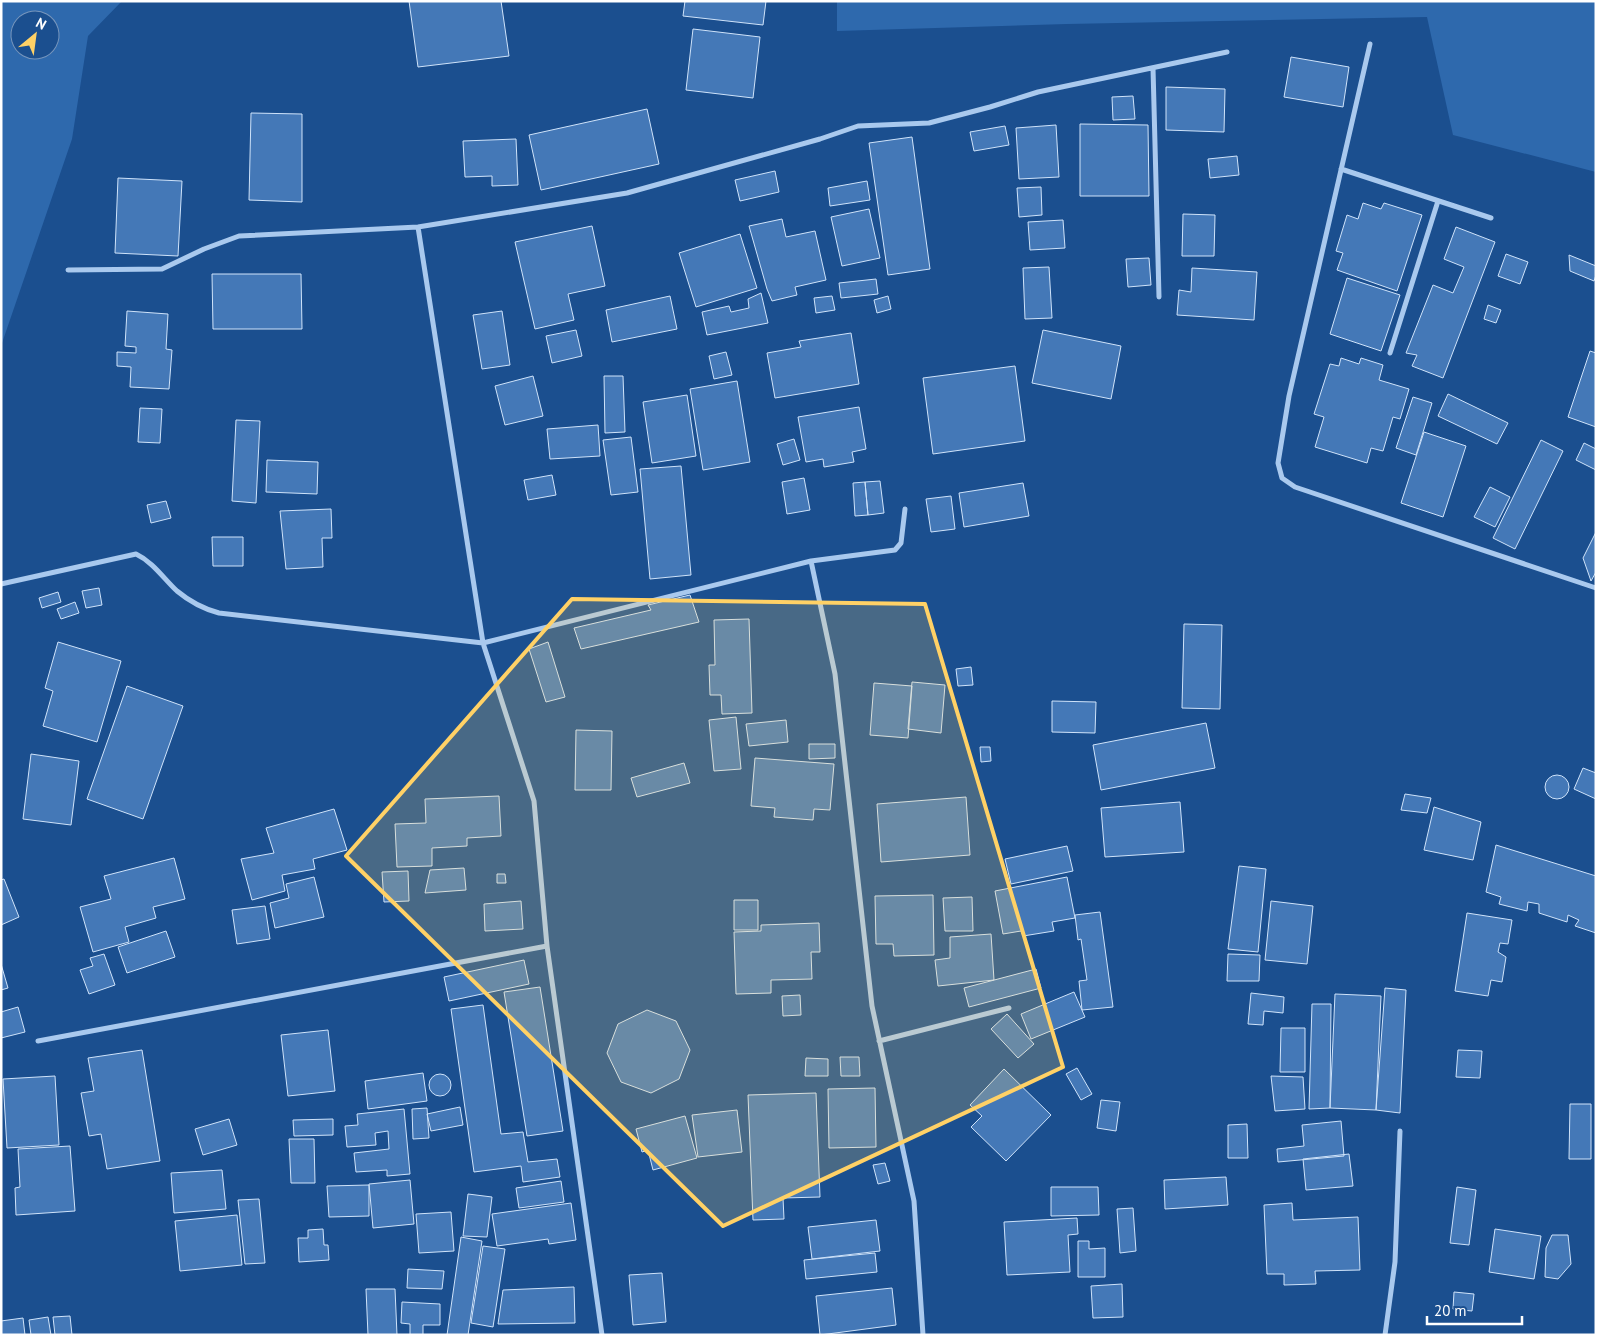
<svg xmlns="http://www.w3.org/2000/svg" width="1597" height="1336" font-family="'PT Sans',sans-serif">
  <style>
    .green { fill: #2e69ad; fill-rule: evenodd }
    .building { fill: #4478b7; stroke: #cfe3fa }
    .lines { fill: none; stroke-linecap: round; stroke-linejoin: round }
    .street { stroke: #a9c9ee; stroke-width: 5 }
    .marked { fill: #ffd166; fill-opacity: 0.2; stroke: #ffd166; stroke-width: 4; stroke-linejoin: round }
  </style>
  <rect width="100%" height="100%" fill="#1b4f8f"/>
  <!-- green -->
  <path class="green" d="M1 1H122L88 36 72 139 1 346ZM20 20H50V50H20Z
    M837 1H1596V172L1453 135 1427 17 1067 24 837 31Z"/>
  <!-- building -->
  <path class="building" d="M409 1H501L509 56 418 67Z
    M685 1H766L763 25 683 16Z
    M693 29 760 37 753 98 686 90Z
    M1291 57 1349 67 1343 107 1284 97Z
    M1166 87 1225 89 1224 132 1166 130Z
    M1133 96 1135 119 1113 120 1112 97Z
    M647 109 659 164 541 190 529 135Z
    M251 113 302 114V202L249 200Z
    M1080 124 1148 125 1149 196H1080Z
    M1056 125 1059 177 1019 179 1016 128Z
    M1005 126 1009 145 974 151 970 132Z
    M912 137 930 269 888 275 869 143Z
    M516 139 518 185 492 186V176L465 177 463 141Z
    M1237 156 1239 175 1210 178 1208 159Z
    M775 171 779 192 740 201 735 180Z
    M118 178 182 181 178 256 115 253Z
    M867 181 870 200 830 206 828 188Z
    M1041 187 1042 215 1019 217 1017 188Z
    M1363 203 1381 209 1384 203 1422 215 1397 291 1337 270 1343 253 1336 251 1347 215 1358 219Z
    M869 209 880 258 842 266 831 217Z
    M1183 214 1215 215 1214 256H1182Z
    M782 219 786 237 815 231 826 280 795 287 797 295 772 301 767 289 749 226Z
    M1063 220 1065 248 1030 250 1028 222Z
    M592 226 605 286 568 294 574 320 535 329 515 242Z
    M1456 227 1495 242 1443 378 1412 366 1417 355 1406 353 1433 285 1453 293 1464 267 1444 259Z
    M740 234 757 288 696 307 679 253Z
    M1506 254 1528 262 1520 284 1498 276Z
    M1569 255 1596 266V275L1594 281 1570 271Z
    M1149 258 1151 285 1128 287 1126 259Z
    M1049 267 1052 318 1025 319 1023 268Z
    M1192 268 1257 272 1254 320 1177 315 1179 290 1191 292Z
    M212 274H301L302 329H213Z
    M1347 278 1400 295 1381 351 1330 334Z
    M876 279 878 294 841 298 839 283Z
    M761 293 768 323 707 335 702 312 729 306 731 312 749 308 748 299Z
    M670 296 677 329 612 342 606 310Z
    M832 296 835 310 816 313 814 298Z
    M888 296 891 309 877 313 874 300Z
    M1488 305 1501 310 1496 323 1484 319Z
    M127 311 168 314 166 349 172 350 169 389 130 387 131 367 117 366V352L136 353V347L125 346Z
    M502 311 510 365 482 369 473 315Z
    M576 330 582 356 552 363 546 336Z
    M1043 330 1121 346 1111 399 1032 383Z
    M851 333 859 384 775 398 767 353 801 347 799 341Z
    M1590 351 1596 353V427L1568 417Z
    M726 352 732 375 714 379 709 356Z
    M1341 358 1359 364 1361 358 1383 365 1379 380 1409 389 1400 419 1393 417 1383 451 1371 448 1367 463 1315 447 1324 417 1314 414 1330 364 1339 366Z
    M1015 366 1025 441 933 454 923 378Z
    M533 376 543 416 505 425 495 386Z
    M604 376H623L625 432 605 433Z
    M737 381 750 462 703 470 690 389Z
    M1448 394 1508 423 1497 444 1438 416Z
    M687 395 696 456 652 463 643 402Z
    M1413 397 1432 403 1416 455 1396 448Z
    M859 407 866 449 852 452 854 462 824 467 823 459 806 462 798 417Z
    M140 408 162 409 160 443 138 442Z
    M236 420 260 421 256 503 232 501Z
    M598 425 600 456 550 459 547 429Z
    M1424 432 1466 446 1443 517 1401 503Z
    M631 437 638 492 611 495 603 440Z
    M794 439 800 460 783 465 777 444Z
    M1541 440 1563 451 1515 549 1493 538Z
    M1584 443 1596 449V470L1576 460Z
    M267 460 318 462 317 494 266 492Z
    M681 466 691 575 650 579 640 469Z
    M552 475 556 495 528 500 524 480Z
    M804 478 810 510 787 514 782 482Z
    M880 481 884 513 868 515 865 482Z
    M865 482 868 515 855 516 853 483Z
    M1023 483 1029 516 964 527 959 493Z
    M1490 487 1510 497 1495 527 1474 517Z
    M951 496 955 529 931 532 926 499Z
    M166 501 171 518 151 523 147 505Z
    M331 509 332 538H322L323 567 286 569 280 511Z
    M1596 532V572L1591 581 1583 558Z
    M212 537H243V566H213Z
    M99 588 102 605 86 608 82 591Z
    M58 592 61 602 42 608 39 598Z
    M690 595 699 622 581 649 574 628 651 610 648 605Z
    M75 602 79 613 61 619 57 609Z
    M749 619 752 713 722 714 721 695H710L709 665H715L714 620Z
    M1184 624 1222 625 1220 709 1182 708Z
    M58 642 121 661 97 742 43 726 53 691 45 688Z
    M548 642 565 697 546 702 529 649Z
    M971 667 973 685 958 686 956 669Z
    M912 682 945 685 941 733 908 729Z
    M874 683 912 686 908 738 870 735Z
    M127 686 183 706 143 819 87 799Z
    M1052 701 1096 702 1095 733 1052 732Z
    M736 717 741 769 714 771 709 720Z
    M786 720 788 742 749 746 746 724Z
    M1206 723 1215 768 1101 790 1093 745Z
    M576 730 612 731 611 790H575Z
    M809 744H835V758L809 759Z
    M980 747H990L991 761 981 762Z
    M31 754 79 761 71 825 23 819Z
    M755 758 834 764 830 810 814 809 813 820 774 817 775 808 751 806Z
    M684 763 690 783 637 797 631 778Z
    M1583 768 1596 773V799L1574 789Z
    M1545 787a12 12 0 1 1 24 0a12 12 0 1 1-24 0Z
    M1405 794 1431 798 1427 813 1401 810Z
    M499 796 501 836 467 838V846L432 848V866L397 867 395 824 426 823 425 799Z
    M966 797 970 855 881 862 877 804Z
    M1180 802 1184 852 1105 857 1101 808Z
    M1434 807 1481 822 1473 860 1424 850Z
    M334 809 347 850 313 859 315 869 282 875 285 891 252 900 241 859 274 853 266 828Z
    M1496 845 1596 876V933L1575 926 1579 920 1568 915 1567 922 1539 913V904L1528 902 1527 911 1499 904 1501 897 1486 892Z
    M1067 846 1073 871 1011 884 1005 859Z
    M174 858 185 899 153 907 156 918 125 927 129 942 93 952 80 907 111 899 104 876Z
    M1239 866 1266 869 1258 952 1228 949Z
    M464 868 466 890 425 893 430 870Z
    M408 871 409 901 384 902 382 872Z
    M497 874H505L506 883H497Z
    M314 877 324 917 275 928 270 903 289 898 286 884Z
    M1067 877 1075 918 1052 922 1054 931 1023 936 1021 931 1003 934 995 891Z
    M4 879 19 917 1 925V880Z
    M933 895 934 955 894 956 893 944H876L875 896Z
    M972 897 973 931H945L943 898Z
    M734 900H758V930H734Z
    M521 901 523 929 485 931 484 904Z
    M1271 901 1313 906 1307 964 1265 960Z
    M265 906 270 939 237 944 232 910Z
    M1100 912 1113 1007 1082 1010 1079 981 1087 980 1081 939 1078 940 1075 915Z
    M1467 913 1512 920 1508 944 1500 943 1498 952 1506 957 1502 982 1491 980 1488 996 1455 991Z
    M819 923 820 952H811L812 979 771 980V993L736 994 734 932 761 931V925Z
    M166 931 175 957 127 973 118 947Z
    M991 934 994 980 938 986 935 960 950 958V937Z
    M104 954 115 985 89 994 80 970 93 966 90 958Z
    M1228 954 1260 955 1259 981H1227Z
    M524 960 529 984 449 1001 444 977Z
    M1 964 8 988 1 990Z
    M1036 969 1041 988 969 1007 964 988Z
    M540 987 563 1131 527 1136 504 992Z
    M1385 988 1406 990 1400 1113 1376 1110Z
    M1074 992 1085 1017 1031 1039 1021 1014Z
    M1251 993 1284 997 1283 1013 1264 1011 1263 1025 1248 1024Z
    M1335 994 1381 996 1376 1110 1330 1108Z
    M800 995 801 1015 783 1016 782 996Z
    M1312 1004H1331L1330 1108 1309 1109Z
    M483 1005 501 1134 523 1132 528 1162 557 1159 560 1177 523 1182 521 1166 474 1172 451 1009Z
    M18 1007 25 1032 1 1038V1012Z
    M647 1010 676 1021 690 1050 679 1079 651 1093 621 1082 607 1053 618 1024Z
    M1007 1014 1034 1044 1018 1058 991 1029Z
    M1281 1028H1305V1072H1280Z
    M328 1030 335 1091 288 1096 281 1035Z
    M142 1050 160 1161 107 1169 101 1134 89 1136 81 1093 94 1091 88 1058Z
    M1458 1050 1482 1051 1480 1078 1456 1077Z
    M840 1057H859L860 1076H841Z
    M806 1058 828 1059V1076H805Z
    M1077 1068 1092 1094 1081 1100 1066 1074Z
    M1004 1069 1051 1115 1006 1161 971 1127 982 1116 970 1105Z
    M423 1073 427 1101 368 1109 365 1081Z
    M429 1085a11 11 0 1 1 22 0a11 11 0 1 1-22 0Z
    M55 1076 59 1145 7 1148 3 1079Z
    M1271 1076 1303 1077 1305 1109 1275 1111Z
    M875 1088 876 1147 829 1148 828 1089Z
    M816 1093 820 1197 783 1198 784 1219 753 1220 748 1095Z
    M1101 1100 1120 1102 1116 1131 1097 1128Z
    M1570 1104H1591V1159H1569Z
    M460 1107 463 1125 431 1131 427 1114Z
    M427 1108 429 1138 413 1139 412 1109Z
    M404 1109 410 1174 387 1176V1170L356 1172 354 1153 389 1149 388 1131 375 1133 376 1145 347 1147 345 1126 358 1125 357 1114Z
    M737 1110 742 1152 698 1157 692 1115Z
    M685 1116 697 1158 653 1170 648 1150 642 1152 636 1129Z
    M229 1119 237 1145 203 1155 195 1129Z
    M333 1119V1135L294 1136 293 1120Z
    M1341 1121 1344 1156 1278 1162 1277 1149 1304 1146 1302 1125Z
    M1247 1124 1248 1158H1228V1125Z
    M289 1139H314L315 1183H291Z
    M70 1146 75 1211 16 1215 15 1188 20 1187 18 1149Z
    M1349 1154 1353 1186 1306 1190 1303 1159Z
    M885 1163 890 1181 878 1184 873 1165Z
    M222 1170 226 1209 174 1213 171 1173Z
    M1226 1177 1228 1205 1165 1209 1164 1180Z
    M410 1180 414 1224 373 1228 369 1184Z
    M561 1181 564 1202 519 1208 516 1188Z
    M369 1185V1216L329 1217 327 1186Z
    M1051 1187H1098L1099 1215 1051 1216Z
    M1457 1187 1476 1190 1469 1245 1450 1243Z
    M468 1194 492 1197 487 1237 463 1236Z
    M259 1199 265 1263 245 1264 238 1200Z
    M571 1203 576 1240 549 1244 548 1239 497 1246 492 1214Z
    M1292 1203 1293 1220 1358 1217 1360 1270 1315 1271 1316 1284 1284 1285V1274H1267L1264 1205Z
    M1133 1208 1136 1251 1120 1253 1117 1209Z
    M451 1212 454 1251 419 1253 416 1214Z
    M237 1215 242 1265 180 1271 175 1221Z
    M1077 1218 1078 1234 1068 1235 1070 1272 1007 1275 1004 1222Z
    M876 1220 880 1251 812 1259 808 1227Z
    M323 1229 324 1245H328L329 1260 299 1262 298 1238H308V1230Z
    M1495 1229 1541 1236 1534 1279 1489 1272Z
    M1552 1235H1568L1571 1264 1558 1279 1545 1277 1546 1248Z
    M461 1237 482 1241 468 1335H447Z
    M1078 1241H1089V1249L1105 1248V1277H1078Z
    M483 1246 505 1249 493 1327 471 1323Z
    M875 1253 877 1272 806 1279 804 1260Z
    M408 1269 444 1271 442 1289 407 1288Z
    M662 1273 666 1322 633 1325 629 1275Z
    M1122 1284 1123 1317 1093 1318 1091 1286Z
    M574 1287 575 1323 498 1324 503 1290Z
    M892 1288 896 1325 820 1335 816 1296Z
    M366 1289H395L397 1335H368Z
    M1454 1292 1474 1294 1472 1311 1453 1309Z
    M402 1302 440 1304V1325H423V1335H410V1324L401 1323Z
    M70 1316 72 1335H55L53 1317Z
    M48 1317 51 1335H31L29 1320Z
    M23 1318 25 1335H1V1321Z"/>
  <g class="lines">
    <!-- street -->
    <path class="street" d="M1370 44 1289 396 1278 463 1282 478 1295 487 1596 588
      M1153 68 1159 297
      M1341 169 1491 218
      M418 227 483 643 534 801 547 946 602 1335
      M68 270 162 269 204 249 239 236 418 227 627 193 820 139 858 126 929 123 990 107 1038 92 1227 52
      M1390 353 1438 201
      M811 561 835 674 872 1006 914 1201 923 1335
      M1 584 136 554C153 562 164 579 177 591 189 601 204 609 219 613L483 643 811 561 895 550 901 543 905 509
      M38 1041 547 946
      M879 1041 1009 1008
      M1385 1335 1395 1262 1400 1131"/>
  </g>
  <!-- marked area -->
  <path class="marked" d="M572 599 925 604 1063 1067 723 1226 346 856Z"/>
  <!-- border -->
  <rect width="1597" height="1336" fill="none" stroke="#ffffff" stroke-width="5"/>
  <!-- north arrow -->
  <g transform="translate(35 35) rotate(29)"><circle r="24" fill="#1b4f8f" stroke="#7695bc"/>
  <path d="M0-4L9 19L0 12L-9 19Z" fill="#ffd166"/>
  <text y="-8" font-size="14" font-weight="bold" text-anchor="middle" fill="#ffffff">N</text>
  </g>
  <!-- scale -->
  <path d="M1427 1316v8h95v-8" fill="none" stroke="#ffffff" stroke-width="2.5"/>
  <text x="1434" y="1316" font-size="15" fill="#ffffff" stroke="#1b4f8f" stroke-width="4" paint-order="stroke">20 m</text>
</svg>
